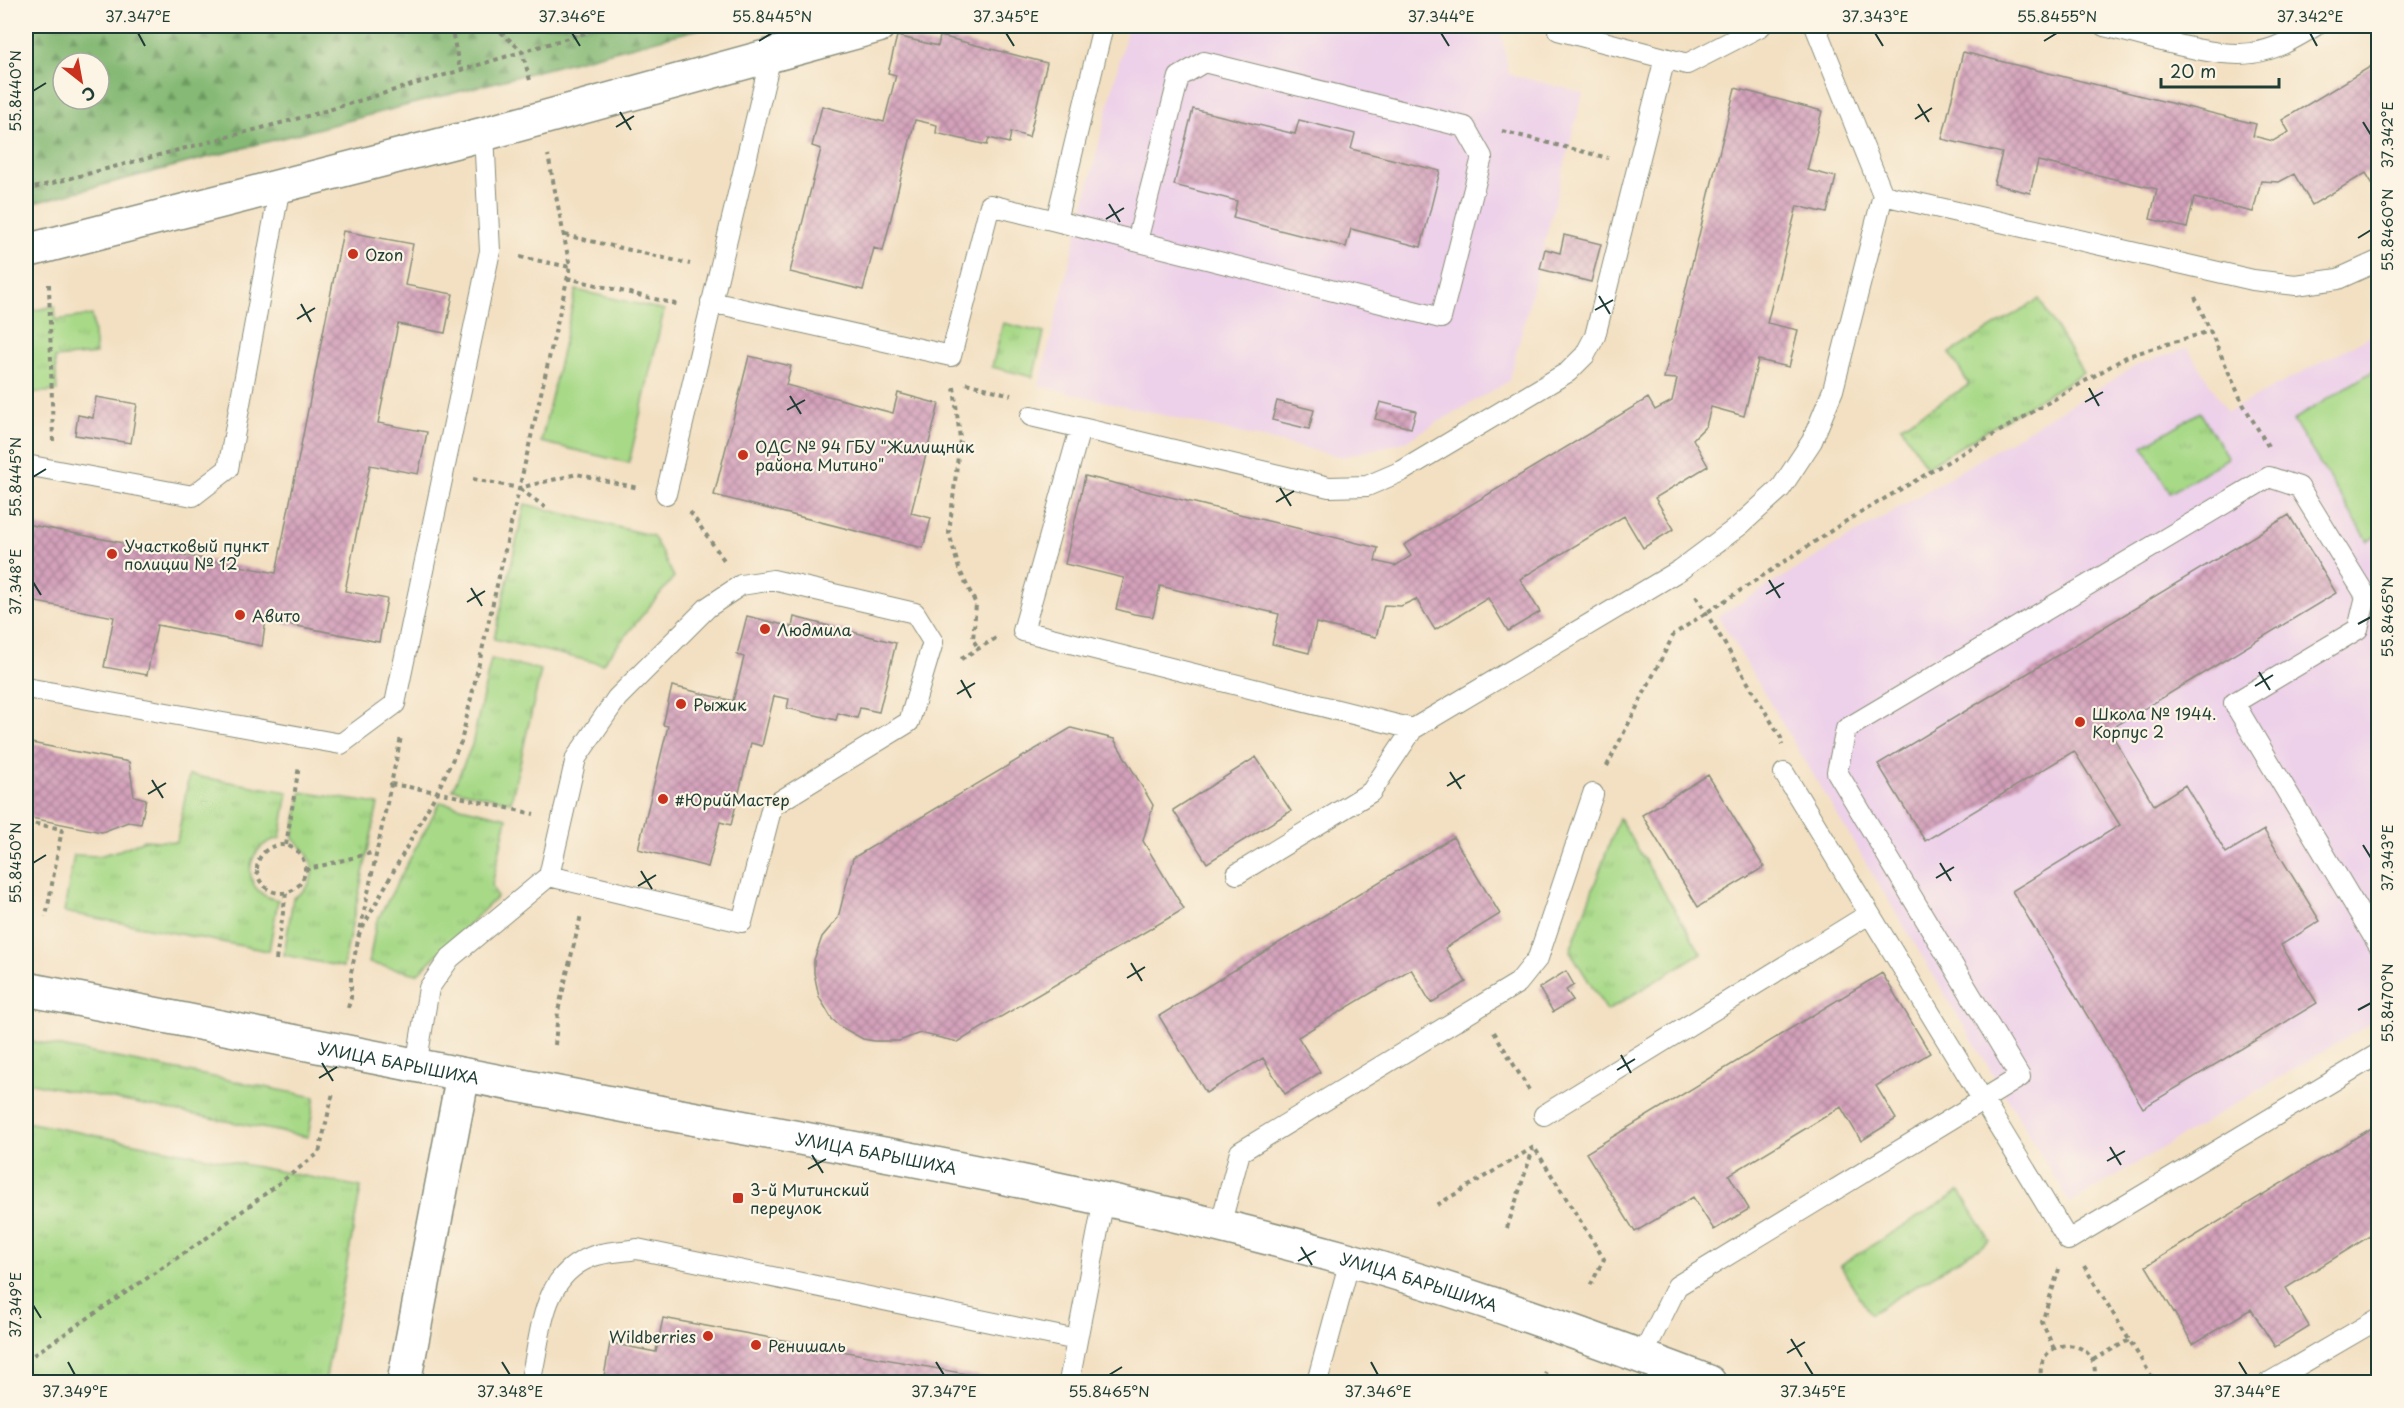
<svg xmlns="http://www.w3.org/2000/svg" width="2404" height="1408" font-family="'Playpen Sans',sans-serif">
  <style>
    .built { fill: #edd0e9 }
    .grass { fill: url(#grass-tufts); stroke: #638b5e; stroke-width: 1.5 }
    .forest { fill: url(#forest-firs); stroke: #527b54; stroke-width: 1.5; fill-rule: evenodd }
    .pitch { fill: #a7d987; stroke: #638b5e; stroke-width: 1.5 }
    .building { fill: url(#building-cross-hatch) }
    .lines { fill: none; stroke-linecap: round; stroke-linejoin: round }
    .lane-casing { stroke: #898e7b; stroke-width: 22 }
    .street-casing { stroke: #898e7b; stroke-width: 36 }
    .secondary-casing { stroke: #898e7b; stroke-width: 36 }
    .path { stroke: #898e7b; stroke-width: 4; stroke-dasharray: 4.5 4.5; stroke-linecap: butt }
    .lane { stroke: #fff; stroke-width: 20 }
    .street { stroke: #fff; stroke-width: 33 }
    .secondary { stroke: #fff; stroke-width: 33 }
    .ticks { fill: none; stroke: #1f3d34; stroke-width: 2 }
    .poi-dot { fill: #c8321e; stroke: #fcf5e5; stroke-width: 2 }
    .labels { text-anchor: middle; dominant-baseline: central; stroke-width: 4.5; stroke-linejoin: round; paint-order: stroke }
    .poi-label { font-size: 16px; fill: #1f3d34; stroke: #fcf5e5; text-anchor: start }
    .street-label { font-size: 16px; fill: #1f3d34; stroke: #fcf5e5 }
    .neatline { fill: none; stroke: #1f3d34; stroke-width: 2 }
    .ticks-label { font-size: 15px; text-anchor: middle; fill: #1f3d34 }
  </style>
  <defs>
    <pattern id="grass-tufts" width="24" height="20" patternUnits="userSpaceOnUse" patternTransform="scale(1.5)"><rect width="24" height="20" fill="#a7d987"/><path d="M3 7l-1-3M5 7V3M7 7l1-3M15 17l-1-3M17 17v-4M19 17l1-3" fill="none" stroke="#8fbb75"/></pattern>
    <pattern id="forest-firs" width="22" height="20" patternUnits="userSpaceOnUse" patternTransform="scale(1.5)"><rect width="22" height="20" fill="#85b974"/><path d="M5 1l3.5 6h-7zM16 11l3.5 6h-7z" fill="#6c9860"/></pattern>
    <pattern id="building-cross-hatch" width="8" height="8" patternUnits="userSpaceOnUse" patternTransform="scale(1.5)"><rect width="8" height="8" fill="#d4a1bb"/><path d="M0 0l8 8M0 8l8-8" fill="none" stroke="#ab8499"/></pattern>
  </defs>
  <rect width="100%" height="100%" fill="#fcf5e5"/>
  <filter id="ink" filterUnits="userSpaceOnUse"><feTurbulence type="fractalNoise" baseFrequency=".0167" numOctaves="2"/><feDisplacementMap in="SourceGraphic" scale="12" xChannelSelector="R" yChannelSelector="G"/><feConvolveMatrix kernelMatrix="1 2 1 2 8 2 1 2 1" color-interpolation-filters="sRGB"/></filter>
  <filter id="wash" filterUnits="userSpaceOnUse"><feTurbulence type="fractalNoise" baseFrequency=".008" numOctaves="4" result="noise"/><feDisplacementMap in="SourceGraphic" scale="24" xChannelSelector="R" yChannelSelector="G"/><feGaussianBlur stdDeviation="1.35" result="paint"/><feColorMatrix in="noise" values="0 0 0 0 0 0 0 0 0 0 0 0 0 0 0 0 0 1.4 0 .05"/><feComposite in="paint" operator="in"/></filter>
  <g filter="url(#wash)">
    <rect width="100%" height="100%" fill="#f3e0c2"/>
    <!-- built -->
    <path class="built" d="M1128 26H1500L1509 74 1583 93 1509 381 1404 442 1342 457 1039 386Z
      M2378 332V1019L2070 1203 1718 616 2137 365 2188 348 2227 412Z"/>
    <!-- grass -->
    <path class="grass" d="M2039 299 2083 373 1926 467 1901 426 1969 385 1950 353Z
      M55 306 56 320 92 315 96 354 55 358 57 391 26 393V312Z
      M1003 323 1044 333 1033 377 992 367Z
      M2200 412 2228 458 2170 493 2143 446Z
      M525 504 653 536 674 577 602 664 494 639Z
      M491 659 541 670 511 802 453 789 472 745Z
      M189 775 288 792 280 838C243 845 239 894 278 900L269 951 64 912 74 855 99 856 120 850 144 840 177 842Z
      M301 792 378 804 343 967 284 955 293 898C321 883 316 856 293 839Z
      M440 802 507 818 492 885 497 897 417 974 369 963 376 923Z
      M1619 818 1701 953 1607 1011 1570 951Z
      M26 1040 315 1097 308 1137 26 1082Z
      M26 1122 361 1187 325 1382H26Z
      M1960 1191 1990 1241 1870 1314 1840 1265Z"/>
    <!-- forest -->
    <path class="forest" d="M26 26H710L26 205ZM63 63H99V99H63Z"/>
    <!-- pitch -->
    <path class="pitch" d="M576 290 664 310 629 463 541 442Z
      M2373 371 2378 380V535L2368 541 2293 420Z"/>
    <g id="blocks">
      <!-- building -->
      <path class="building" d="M897 36 938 46 940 36 1047 63 1029 137 1011 132 1009 143 989 138 987 145 936 133 937 125 915 120 883 251 874 248 863 290 790 272 821 149 812 146 822 106 884 122 896 75 888 73Z
        M1963 52 2256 124 2253 136 2273 141 2289 132 2282 120 2378 62V193L2366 173 2312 205 2294 174 2279 182 2261 181 2253 212 2194 198 2187 228 2150 219 2157 189 2038 161 2030 193 1994 184 2002 153 1942 139Z
        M1735 88 1822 111 1807 170 1836 177 1827 213 1797 206 1767 323 1798 330 1789 367 1758 360 1744 416 1711 407 1706 426 1693 439 1708 466 1655 498 1674 529 1643 548 1624 516 1520 579 1540 612 1508 631 1488 598 1435 630 1416 599 1401 606 1384 605 1376 637 1316 623 1309 653 1272 644 1279 614 1160 586 1153 617 1134 614 1116 609 1124 578 1065 564 1085 476 1378 548 1375 561 1395 566 1411 556 1404 545 1648 398 1655 410 1672 401 1677 379 1664 378Z
        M1193 109 1295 134 1299 120 1355 134 1351 149 1440 171 1421 247 1351 229 1346 247 1233 218 1237 201 1174 185Z
        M343 231 413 244 405 285 453 294 445 333 398 324 378 423 427 432 423 453 418 474 370 465 345 591 387 599 379 642 266 620 262 646 157 625 147 675 104 667 114 617 26 600V524L276 573Z
        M1564 235 1601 244 1591 282 1540 269 1545 249 1560 253Z
        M749 356 791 366 786 385 893 413 898 393 939 404 911 513 931 518 923 548 714 495Z
        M96 397 137 404 131 443 75 435 78 415 93 418Z
        M1277 401 1314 410 1309 429 1272 420Z
        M1380 402 1416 411 1411 428 1375 419Z
        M2289 515 2336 593 2109 730 2154 805 2185 785 2226 853 2264 830 2320 921 2281 945 2317 1003 2143 1108 2012 891 2120 825 2074 751 1925 841 1878 764Z
        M747 616 792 627 794 617 896 643 879 712 860 708 857 718 838 713 836 720 787 708 789 699 774 696 762 746 751 743 731 825 720 822 708 867 638 849 668 726 663 725 672 686 733 701 744 657 737 655Z
        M1071 728 1114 739 1153 805 1143 841 1184 909 958 1042 920 1033 899 1041H875L863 1039 841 1027 832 1019 819 997 814 973V960L822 937 838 918 853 858Z
        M26 742 129 762 134 796 146 799 141 824 128 822 102 832 26 817Z
        M1256 757 1291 811 1207 863 1173 810Z
        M1708 775 1764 867 1698 907 1642 815Z
        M1453 837 1500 914 1445 948 1466 982 1431 1003 1411 969 1298 1037 1320 1072 1305 1082 1285 1094 1263 1058 1206 1093 1159 1016Z
        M1566 971 1574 985 1566 990 1573 1000 1553 1012 1539 988Z
        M1882 973 1930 1053 1876 1086 1896 1119 1861 1141 1841 1107 1729 1175 1749 1209 1714 1230 1693 1197 1635 1232 1586 1153Z
        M2378 1124V1231L2286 1288 2309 1326 2275 1347 2251 1309 2193 1344 2146 1266Z
        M663 1318 1004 1381V1382H603L610 1343 656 1352Z"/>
    </g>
  </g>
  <g filter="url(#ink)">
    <use href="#blocks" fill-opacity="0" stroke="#898e7b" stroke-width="1.5"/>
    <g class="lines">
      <defs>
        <path id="lane" d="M1559 26 1558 30 1687 64 1761 26
          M1815 26 1883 195 2253 280 2296 285 2338 279 2378 261
          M2104 26C2143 35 2214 59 2252 53 2276 50 2295 38 2315 26
          M1056 221 1441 318 1482 157 1465 127 1204 62 1179 77 1137 241
          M711 302 951 356 990 205 1056 221 1103 26
          M1031 416 1329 487 1367 486 1402 471 1568 372 1585 355 1595 336 1665 58
          M1080 429 1023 631 1413 729
          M26 465 193 496 228 469 280 186
          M666 494 771 56
          M26 688 341 744 395 704 490 251 484 134
          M1784 773 2068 1240 2378 1054
          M1237 874 1371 792 1413 729 1680 570 1739 526 1781 488 1812 441 1833 390 1883 195
          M416 1066 429 988 450 958 549 876 576 758 617 698 708 607 741 585 773 580 915 613 933 642 909 722 772 806 742 922 549 876
          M1544 1115 1869 914
          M1220 1226 1240 1152 1518 983 1538 958 1593 794
          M1642 1357 1677 1286 2020 1077 1837 772 1846 729 2269 477 2299 487 2366 596 2358 629 2234 703 2378 944
          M532 1374C542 1329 542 1276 591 1257 604 1251 622 1252 637 1249L1077 1340
          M1069 1382 1104 1199
          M1317 1382 1350 1260
          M2270 1382 2378 1319"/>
        <path id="street" d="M26 251 484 134 878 26
          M404 1382 463 1075"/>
        <g id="secondary">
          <path id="s1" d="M26 989C236 1031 447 1072 658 1112 888 1154 1120 1196 1347 1259 1469 1293 1590 1337 1709 1382"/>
        </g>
      </defs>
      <!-- lane casing -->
      <use href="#lane" class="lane-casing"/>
      <!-- street casing -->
      <use href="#street" class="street-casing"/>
      <!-- secondary casing -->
      <use href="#secondary" class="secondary-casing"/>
      <!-- path -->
      <path class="path" d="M451 26 460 70
        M494 26 522 51 531 84
        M1502 131 1608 158
        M26 190 315 114 608 26
        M565 235 690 264
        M520 257 570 267
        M567 278 680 305
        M49 284 53 441
        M2195 297 2243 404 2268 446
        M966 383 1011 395
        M954 387 960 439 949 533 959 569 976 604 973 640 979 649
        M473 479 519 488 577 474 638 488
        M520 489 549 510
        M690 512 724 560
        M1696 596 1781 738 1782 745
        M961 659 996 638
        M1607 766 1674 634 1843 523 2128 356 2210 331
        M391 784 437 792 534 814
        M26 822 62 829 46 917
        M286 845 299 766
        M257 869a24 24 0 1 1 48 0a24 24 0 1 1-48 0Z
        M305 870 375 852
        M358 936 437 792 461 742 570 267 548 155
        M276 960 286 893
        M348 1008 351 998V973L401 737
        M1494 1032 1529 1090
        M555 1045 558 1011 581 915
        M1437 1205 1534 1147 1604 1259 1589 1288
        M1507 1228 1533 1149
        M2084 1266 2155 1382
        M2054 1349 2042 1322 2059 1269
        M26 1360 208 1237 319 1153 333 1093
        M2093 1360 2129 1340
        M1540 1382 1546 1372
        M2042 1382C2030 1334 2104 1332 2094 1382"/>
      <!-- lane -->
      <use href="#lane" class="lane"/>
      <!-- street -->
      <use href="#street" class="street"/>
      <!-- secondary -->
      <use href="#secondary" class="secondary"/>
    </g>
  </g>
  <!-- ticks -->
  <path class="ticks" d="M138 33 145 46M572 33 580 46M1006 33 1014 46M1441 33 1449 46M1875 33 1883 46M2310 33 2317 46M759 41 772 33M2044 41 2057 33M33 91 46 83M1918 104 1929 122M620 112 631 130M1915 119 1932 108M2363 122 2371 135M616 127 634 116M1109 204 1120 222M1106 219 1124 208M2358 238 2371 230M1599 296 1610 314M301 304 311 322M1595 310 1613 300M297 319 315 308M2089 388 2099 406M790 396 801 414M2085 402 2103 392M787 410 805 400M33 477 46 469M1280 488 1291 506M1276 502 1294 491M1769 580 1780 598M33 582 41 595M471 588 482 606M1766 594 1784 583M467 602 485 591M2358 624 2371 617M2259 672 2270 690M961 680 971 698M2255 686 2273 675M957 694 975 683M1450 772 1461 789M152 780 163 798M1447 786 1465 775M148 794 166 783M2363 845 2371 858M33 863 46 855M1940 863 1951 881M641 871 652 889M1936 878 1954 867M638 886 656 875M1131 963 1142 981M1127 978 1145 967M2358 1010 2371 1003M1621 1055 1631 1073M322 1063 333 1081M1617 1070 1635 1059M319 1078 337 1067M2110 1147 2121 1165M812 1155 823 1173M2107 1161 2125 1151M808 1169 826 1159M1301 1247 1312 1265M1298 1261 1316 1251M33 1305 41 1318M1791 1339 1802 1357M1787 1353 1805 1342M68 1362 75 1375M502 1362 510 1375M936 1362 944 1375M1371 1362 1378 1375M1805 1362 1813 1375M2239 1362 2247 1375M1109 1375 1122 1367"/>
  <!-- markers -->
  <g class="poi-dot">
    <circle cx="353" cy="254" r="6"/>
    <circle cx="743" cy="455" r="6"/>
    <circle cx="112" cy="554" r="6"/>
    <circle cx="240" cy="615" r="6"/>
    <circle cx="765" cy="629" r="6"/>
    <circle cx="681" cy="704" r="6"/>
    <circle cx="2080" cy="722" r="6"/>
    <circle cx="663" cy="799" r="6"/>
    <rect x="732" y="1192" width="12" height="12" rx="3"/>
    <circle cx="708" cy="1336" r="6"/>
    <circle cx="756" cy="1345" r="6"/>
  </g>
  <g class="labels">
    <!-- poi labels -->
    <g class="poi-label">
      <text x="365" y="254">Ozon</text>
      <text x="755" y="446">ОДС № 94 ГБУ "Жилищник<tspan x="755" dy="18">района Митино"</tspan></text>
      <text x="124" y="545">Участковый пункт<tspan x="124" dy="18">полиции № 12</tspan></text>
      <text x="252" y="615">Авито</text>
      <text x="777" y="629">Людмила</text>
      <text x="693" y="704">Рыжик</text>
      <text x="2092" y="713">Школа № 1944.<tspan x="2092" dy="18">Корпус 2</tspan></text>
      <text x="675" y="799">#ЮрийМастер</text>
      <text x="750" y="1189">3-й Митинский<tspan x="750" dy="18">переулок</tspan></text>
      <text x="696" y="1336" text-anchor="end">Wildberries</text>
      <text x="768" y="1345">Ренишаль</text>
    </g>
    <!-- street labels -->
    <g class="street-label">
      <text stroke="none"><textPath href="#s1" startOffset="380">УЛИЦА БАРЫШИХА</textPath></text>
      <text stroke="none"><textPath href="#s1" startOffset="866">УЛИЦА БАРЫШИХА</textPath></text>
      <text stroke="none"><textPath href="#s1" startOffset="1424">УЛИЦА БАРЫШИХА</textPath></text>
    </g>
  </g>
  <!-- margin -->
  <rect width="2404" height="1408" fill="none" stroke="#fcf5e5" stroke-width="66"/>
  <!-- north arrow -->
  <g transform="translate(81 81) rotate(149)"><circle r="28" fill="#fcf5e5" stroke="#a4ab9e" stroke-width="1.5"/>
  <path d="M0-4.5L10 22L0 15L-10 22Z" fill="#c8321e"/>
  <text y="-9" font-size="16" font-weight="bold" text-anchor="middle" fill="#1f3d34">С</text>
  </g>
  <!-- scale -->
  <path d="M2161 78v9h118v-9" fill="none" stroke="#1f3d34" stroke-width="3"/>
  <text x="2170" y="78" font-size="18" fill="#1f3d34" stroke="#fcf5e5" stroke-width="4.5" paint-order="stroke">20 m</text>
  <rect x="33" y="33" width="2338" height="1342" class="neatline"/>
  <g class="ticks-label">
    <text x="138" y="22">37.347°E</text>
    <text x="572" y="22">37.346°E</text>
    <text x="772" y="22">55.8445°N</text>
    <text x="1006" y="22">37.345°E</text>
    <text x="1441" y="22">37.344°E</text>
    <text x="1875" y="22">37.343°E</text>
    <text x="2057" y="22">55.8455°N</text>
    <text x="2310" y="22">37.342°E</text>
    <text transform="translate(16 91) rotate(-90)" y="5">55.8440°N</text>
    <text transform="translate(2388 135) rotate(-90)" y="5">37.342°E</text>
    <text transform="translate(2388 230) rotate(-90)" y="5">55.8460°N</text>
    <text transform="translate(16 477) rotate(-90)" y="5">55.8445°N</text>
    <text transform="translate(16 582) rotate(-90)" y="5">37.348°E</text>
    <text transform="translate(2388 617) rotate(-90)" y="5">55.8465°N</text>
    <text transform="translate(2388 858) rotate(-90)" y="5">37.343°E</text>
    <text transform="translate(16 863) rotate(-90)" y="5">55.8450°N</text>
    <text transform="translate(2388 1003) rotate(-90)" y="5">55.8470°N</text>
    <text transform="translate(16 1305) rotate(-90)" y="5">37.349°E</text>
    <text x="75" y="1397">37.349°E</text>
    <text x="510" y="1397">37.348°E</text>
    <text x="944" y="1397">37.347°E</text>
    <text x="1109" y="1397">55.8465°N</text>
    <text x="1378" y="1397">37.346°E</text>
    <text x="1813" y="1397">37.345°E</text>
    <text x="2247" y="1397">37.344°E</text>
  </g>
</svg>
